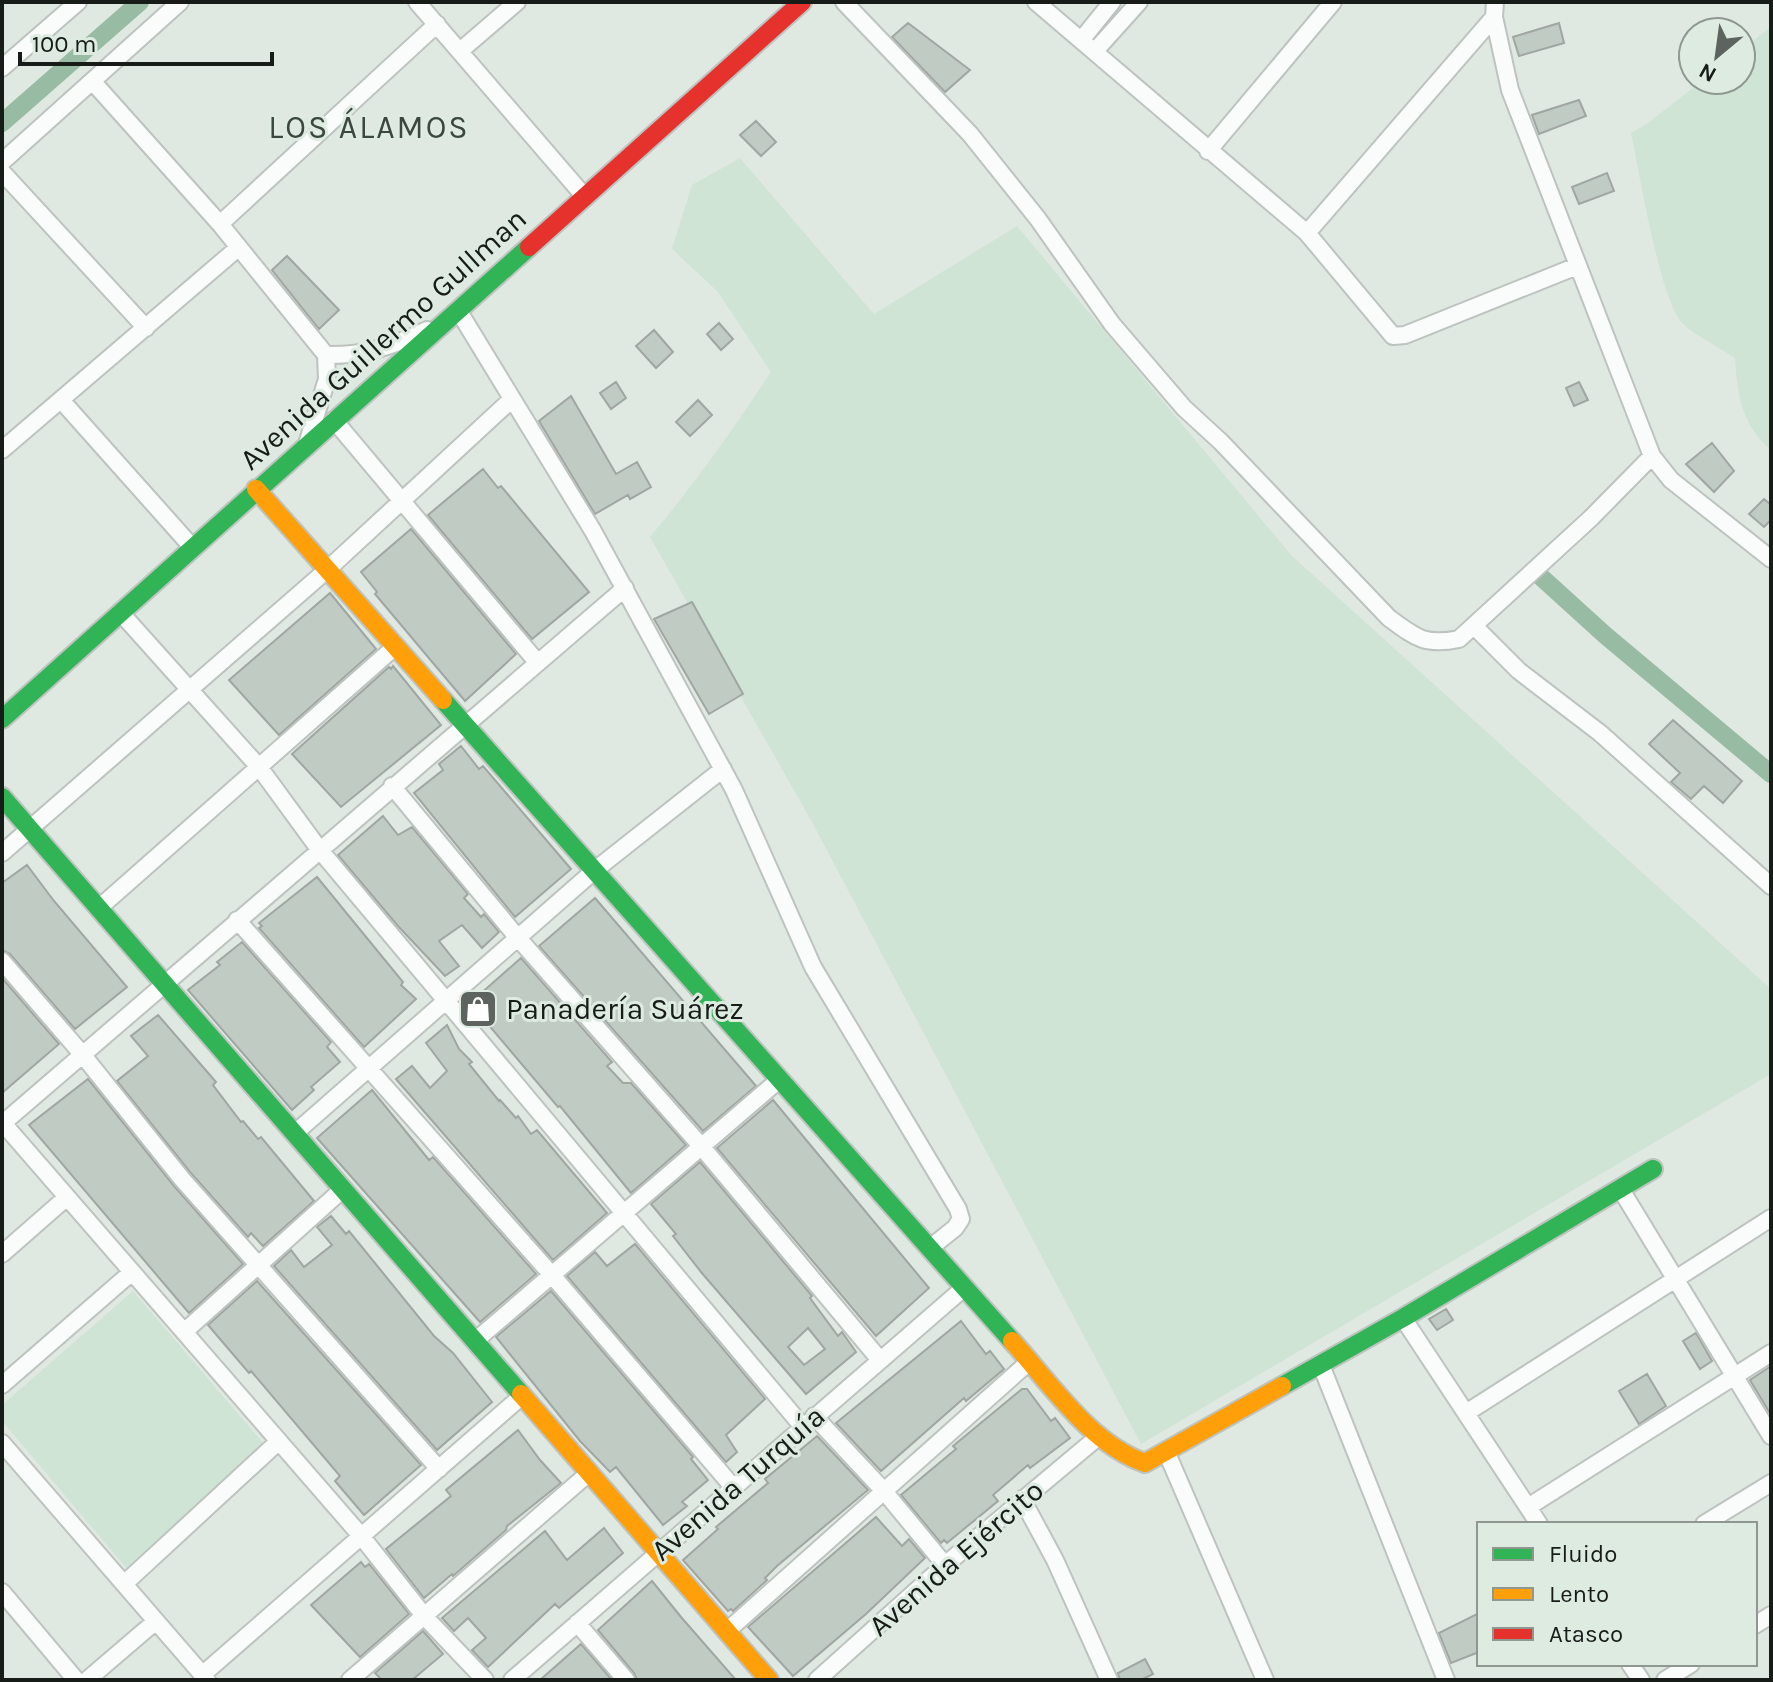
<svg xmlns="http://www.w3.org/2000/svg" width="1773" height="1682" font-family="Karla,sans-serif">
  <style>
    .green { fill: #cfe4d5 }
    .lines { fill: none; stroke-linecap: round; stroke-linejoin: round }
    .canal { stroke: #98bba3; stroke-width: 18 }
    .building { fill: #bfcbc3; stroke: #a0a6a2; stroke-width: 2; fill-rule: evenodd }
    .street-casing { stroke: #bdc3bf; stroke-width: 20 }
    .fast-casing { stroke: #bdc3bf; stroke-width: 22 }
    .slow-casing { stroke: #bdc3bf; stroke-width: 22 }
    .jam-casing { stroke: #bdc3bf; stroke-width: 22 }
    .street { stroke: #fafcfb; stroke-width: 16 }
    .fast { stroke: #30b455; stroke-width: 18 }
    .slow { stroke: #ff9f0a; stroke-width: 18 }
    .jam { stroke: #e5322d; stroke-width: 18 }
    .labels { text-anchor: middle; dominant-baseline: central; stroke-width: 6; stroke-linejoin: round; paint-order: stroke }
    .street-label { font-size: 30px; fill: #171c19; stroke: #ddebe1 }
    .poi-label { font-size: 30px; fill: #171c19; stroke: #ddebe1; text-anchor: start }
    .neighbourhood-label { font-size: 32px; letter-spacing: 2px; fill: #3c473f; stroke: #ddebe1 }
  </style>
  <rect width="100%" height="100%" fill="#e0e8e2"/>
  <!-- green -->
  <path class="green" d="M1771 27V450C1742 426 1737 394 1735 358 1719 347 1697 337 1683 324 1660 302 1639 170 1631 133L1648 123 1703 80H1741V50Z
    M740 158 874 314 1017 226 1291 555 1771 989V1074L1141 1444 812 822 650 537C694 485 733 429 771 372L718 292 672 249 692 185Z
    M133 1291 264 1444 128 1570 2 1421V1405Z"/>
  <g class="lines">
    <!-- canal -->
    <path class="canal" d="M2 123 140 2
      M1540 576 1605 635 1771 774"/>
  </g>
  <!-- building -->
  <path class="building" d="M908 23 970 70 945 92 892 37Z
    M1559 23 1564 43 1519 56 1513 37Z
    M1579 100 1586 116 1539 134 1532 115Z
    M756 121 776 142 761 156 740 135Z
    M1607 173 1614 191 1579 204 1572 187Z
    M287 256 339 310 319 329 272 270Z
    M719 323 733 339 721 350 707 334Z
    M654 330 673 352 656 368 636 346Z
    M616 382 626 398 611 409 600 393Z
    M1579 382 1588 400 1574 406 1566 388Z
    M571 396 616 474 637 462 651 487 630 499 628 495 595 514 539 421Z
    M698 400 712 415 690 436 676 422Z
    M1712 443 1734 471 1714 492 1686 464Z
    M483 469 498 488 501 486 589 592 532 639 428 515Z
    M1764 499 1771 505V520L1764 527 1749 514Z
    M411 529 516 654 465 701 375 594 377 592 361 572Z
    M330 593 376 649 279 735 229 680Z
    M692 602 743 694 709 714 654 619Z
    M393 666 441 725 341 807 292 754 389 667 391 669Z
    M1673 720 1742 781 1723 803 1704 786 1691 799 1671 782 1680 773 1649 744Z
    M461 746 479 769 483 766 571 869 515 917 414 793 443 770 439 764Z
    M383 816 398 835 412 827 468 894 464 898 481 917 484 914 499 932 482 948 462 925 439 941 459 966 445 976 398 926 338 855Z
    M27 865 54 901 127 987 75 1029 10 954 2 950V883Z
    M317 877 403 982 401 985 416 999 364 1047 259 928 262 926 259 923Z
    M595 898 756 1086 703 1131 539 946Z
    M242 942 331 1042 327 1047 340 1062 311 1087 314 1090 292 1110 188 990 220 965 217 962Z
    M521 958 612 1062 607 1066 623 1083H631L686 1145 631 1193 560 1106 558 1107 470 1003Z
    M2 978 59 1044 2 1093Z
    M158 1015 216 1082 213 1085 241 1122 243 1121 258 1139 261 1137 314 1201 263 1246 251 1233 248 1237 190 1172 117 1081 148 1056 131 1036Z
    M447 1025 459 1049 472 1062 469 1064 499 1101 500 1100 516 1118 518 1116 531 1134 537 1130 607 1213 553 1260 396 1079 412 1066 430 1088 447 1071 426 1043Z
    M88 1079 174 1186 243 1264 189 1313 29 1125Z
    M372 1090 429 1160 433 1157 536 1274 480 1322 317 1138Z
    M773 1100 929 1288 876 1336 717 1148Z
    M700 1162 812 1296 810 1298 838 1336 842 1332 856 1352 806 1394 701 1272 673 1236 676 1234 651 1204ZM808 1328 825 1349 804 1365 788 1347Z
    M331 1216 346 1234 349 1231 434 1336 453 1353 492 1402 437 1450 274 1266 291 1250 304 1267 332 1245 317 1227Z
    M635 1244 765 1399 726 1435 737 1452 726 1462 567 1276 595 1252 607 1266Z
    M257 1281 421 1465 364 1515 335 1481 340 1476 251 1371 249 1373 208 1325Z
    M551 1291 693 1457 691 1459 708 1480 682 1502 687 1506 663 1525 616 1467 610 1472 580 1441 496 1337Z
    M1446 1309 1453 1320 1437 1330 1429 1319Z
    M961 1321 986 1354 990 1351 1004 1369 966 1401 964 1398 881 1471 836 1423Z
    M1696 1333 1712 1361 1700 1369 1683 1341Z
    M1771 1366V1415L1750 1380Z
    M1647 1374 1666 1406 1639 1424 1619 1391Z
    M1022 1389H1027L1051 1421 1055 1418 1070 1438 1030 1468 1028 1465 993 1495 998 1501 947 1543 944 1540 941 1543 901 1495 956 1449 953 1446Z
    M518 1430 540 1460 561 1483 507 1526 506 1530 453 1576 452 1574 424 1598 386 1549 451 1496 446 1490Z
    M817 1436 868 1490 777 1566 765 1578 767 1580 733 1611 731 1609 728 1611 683 1560 718 1529 716 1527 768 1483 765 1479Z
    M876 1517 902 1546 909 1539 925 1558 866 1614 793 1676 748 1627Z
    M604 1528 623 1553 559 1608 555 1604 488 1667 472 1650 486 1638 468 1618 454 1631 442 1618 545 1531 567 1560Z
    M361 1562 365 1567 369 1564 409 1614 360 1657 311 1605Z
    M652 1581 681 1617 736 1680H637L634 1673 598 1630Z
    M1479 1613V1652L1451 1663 1439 1633Z
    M423 1631 443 1654 412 1680H382L375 1673Z
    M581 1644 612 1680H540Z
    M1145 1659 1153 1674 1141 1680H1120L1118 1673Z"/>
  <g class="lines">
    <defs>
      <path id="street" d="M417 2 585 197
        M844 2 970 134 1038 219 1112 324 1184 408 1221 442 1389 618C1416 638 1425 646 1459 639L1591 518 1652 456
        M1036 2 1307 233 1393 336 1405 335 1577 266
        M1495 2 1494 17 1510 90 1652 456 1671 480 1771 559
        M1082 39 1112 2
        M460 51 517 2
        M1095 51 1139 2
        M2 68 78 2
        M93 82 220 224 326 355 327 379 307 444
        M1208 151 1333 2
        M2 162 180 2
        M2 172 146 328
        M220 224 437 24
        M1307 233 1494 17
        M458 310 593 531 734 790 813 967 958 1209 961 1219 955 1228 930 1248
        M326 355C364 356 393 346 427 330
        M61 400 192 547
        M334 420 537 662
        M2 450 238 248
        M120 612 259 767 319 849 803 1427
        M1474 626 1519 671 1600 733 1771 886
        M392 786 518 938 701 1146 880 1360
        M2 853 328 569 511 400
        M99 908 396 646
        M237 920 551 1274 733 1487
        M2 961 82 1054 182 1179 439 1469
        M2 1122 362 1537 425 1617 485 1680
        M2 1124 625 588
        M295 1133 595 870 723 769
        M1620 1188 1771 1436
        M2 1254 67 1197
        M1403 1318 1539 1524
        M184 1332 343 1189
        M475 1341 780 1079
        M1321 1365 1446 1680
        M2 1385 132 1272
        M1466 1413 1771 1218
        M814 1416 884 1491 945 1565
        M2 1443 207 1680
        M1166 1451 1265 1680
        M1022 1499 1055 1560 1109 1680
        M1528 1507 1771 1353
        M1704 1524 1771 1483
        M124 1584 279 1441
        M2 1592 76 1680
        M577 1623 626 1680
        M1755 1625 1771 1615
        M727 1631 1030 1361
        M1630 1664 1641 1680
        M202 1675 522 1396
        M87 1680 156 1621
        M350 1680 589 1473
        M512 1680 965 1287
        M817 1680 945 1565 1098 1437
        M1665 1680 1691 1664"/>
      <path id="fast" d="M443 700 1012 1341
        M2 719 529 247
        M2 797 521 1394
        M1282 1386 1403 1318 1653 1169"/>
      <path id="slow" d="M256 489 443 700
        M1012 1341C1050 1383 1090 1444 1145 1463L1282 1386
        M521 1394 769 1680"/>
      <path id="jam" d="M529 247 802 2"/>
    </defs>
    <!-- street casing -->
    <use href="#street" class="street-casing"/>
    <!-- fast casing -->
    <use href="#fast" class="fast-casing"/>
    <!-- slow casing -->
    <use href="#slow" class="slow-casing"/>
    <!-- jam casing -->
    <use href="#jam" class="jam-casing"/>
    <!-- street -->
    <use href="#street" class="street"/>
    <!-- fast -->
    <use href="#fast" class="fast"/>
    <!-- slow -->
    <use href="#slow" class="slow"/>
    <!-- jam -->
    <use href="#jam" class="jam"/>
  </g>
  <!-- icons -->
  <defs>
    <symbol id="shop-square" viewBox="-11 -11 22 22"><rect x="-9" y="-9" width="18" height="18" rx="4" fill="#5d635f" stroke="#ddebe1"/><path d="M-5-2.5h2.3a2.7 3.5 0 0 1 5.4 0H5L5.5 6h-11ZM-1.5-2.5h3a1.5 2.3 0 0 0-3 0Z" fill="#fff"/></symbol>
  </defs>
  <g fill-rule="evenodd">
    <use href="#shop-square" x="456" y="987" width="44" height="44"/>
  </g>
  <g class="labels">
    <!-- street labels -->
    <g class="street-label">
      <text transform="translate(383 339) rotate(-42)">Avenida Guillermo Gullman</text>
      <text transform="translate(738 1483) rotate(-41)">Avenida Turquía</text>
      <text transform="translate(956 1558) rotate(-41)">Avenida Ejército</text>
    </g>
    <!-- poi labels -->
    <g class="poi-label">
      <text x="506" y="1009">Panadería Suárez</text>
    </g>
    <!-- neighbourhood labels -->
    <g class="neighbourhood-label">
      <text x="369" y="127">LOS ÁLAMOS</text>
    </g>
  </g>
  <!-- border -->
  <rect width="1773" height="1682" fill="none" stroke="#171c19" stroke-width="8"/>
  <!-- legend -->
  <rect x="1477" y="1522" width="280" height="144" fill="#ddebe1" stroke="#8e9891" stroke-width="2"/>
  <rect x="1493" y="1548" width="40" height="12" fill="#30b455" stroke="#8e9891" stroke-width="2"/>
  <text x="1549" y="1562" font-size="24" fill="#171c19">Fluido</text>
  <rect x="1493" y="1588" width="40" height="12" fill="#ff9f0a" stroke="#8e9891" stroke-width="2"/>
  <text x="1549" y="1602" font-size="24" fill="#171c19">Lento</text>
  <rect x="1493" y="1628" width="40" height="12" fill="#e5322d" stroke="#8e9891" stroke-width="2"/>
  <text x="1549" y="1642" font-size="24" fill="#171c19">Atasco</text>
  <!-- north arrow -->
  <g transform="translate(1717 56) rotate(209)"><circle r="38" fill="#ddebe1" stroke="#8e9891" stroke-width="2"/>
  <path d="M0-6L14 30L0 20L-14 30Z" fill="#5d635f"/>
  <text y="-12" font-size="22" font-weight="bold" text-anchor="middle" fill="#171c19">N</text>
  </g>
  <!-- scale -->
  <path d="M20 52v12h252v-12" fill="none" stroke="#171c19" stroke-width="4"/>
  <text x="32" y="52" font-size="24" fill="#171c19" stroke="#ddebe1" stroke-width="6" paint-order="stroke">100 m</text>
</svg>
